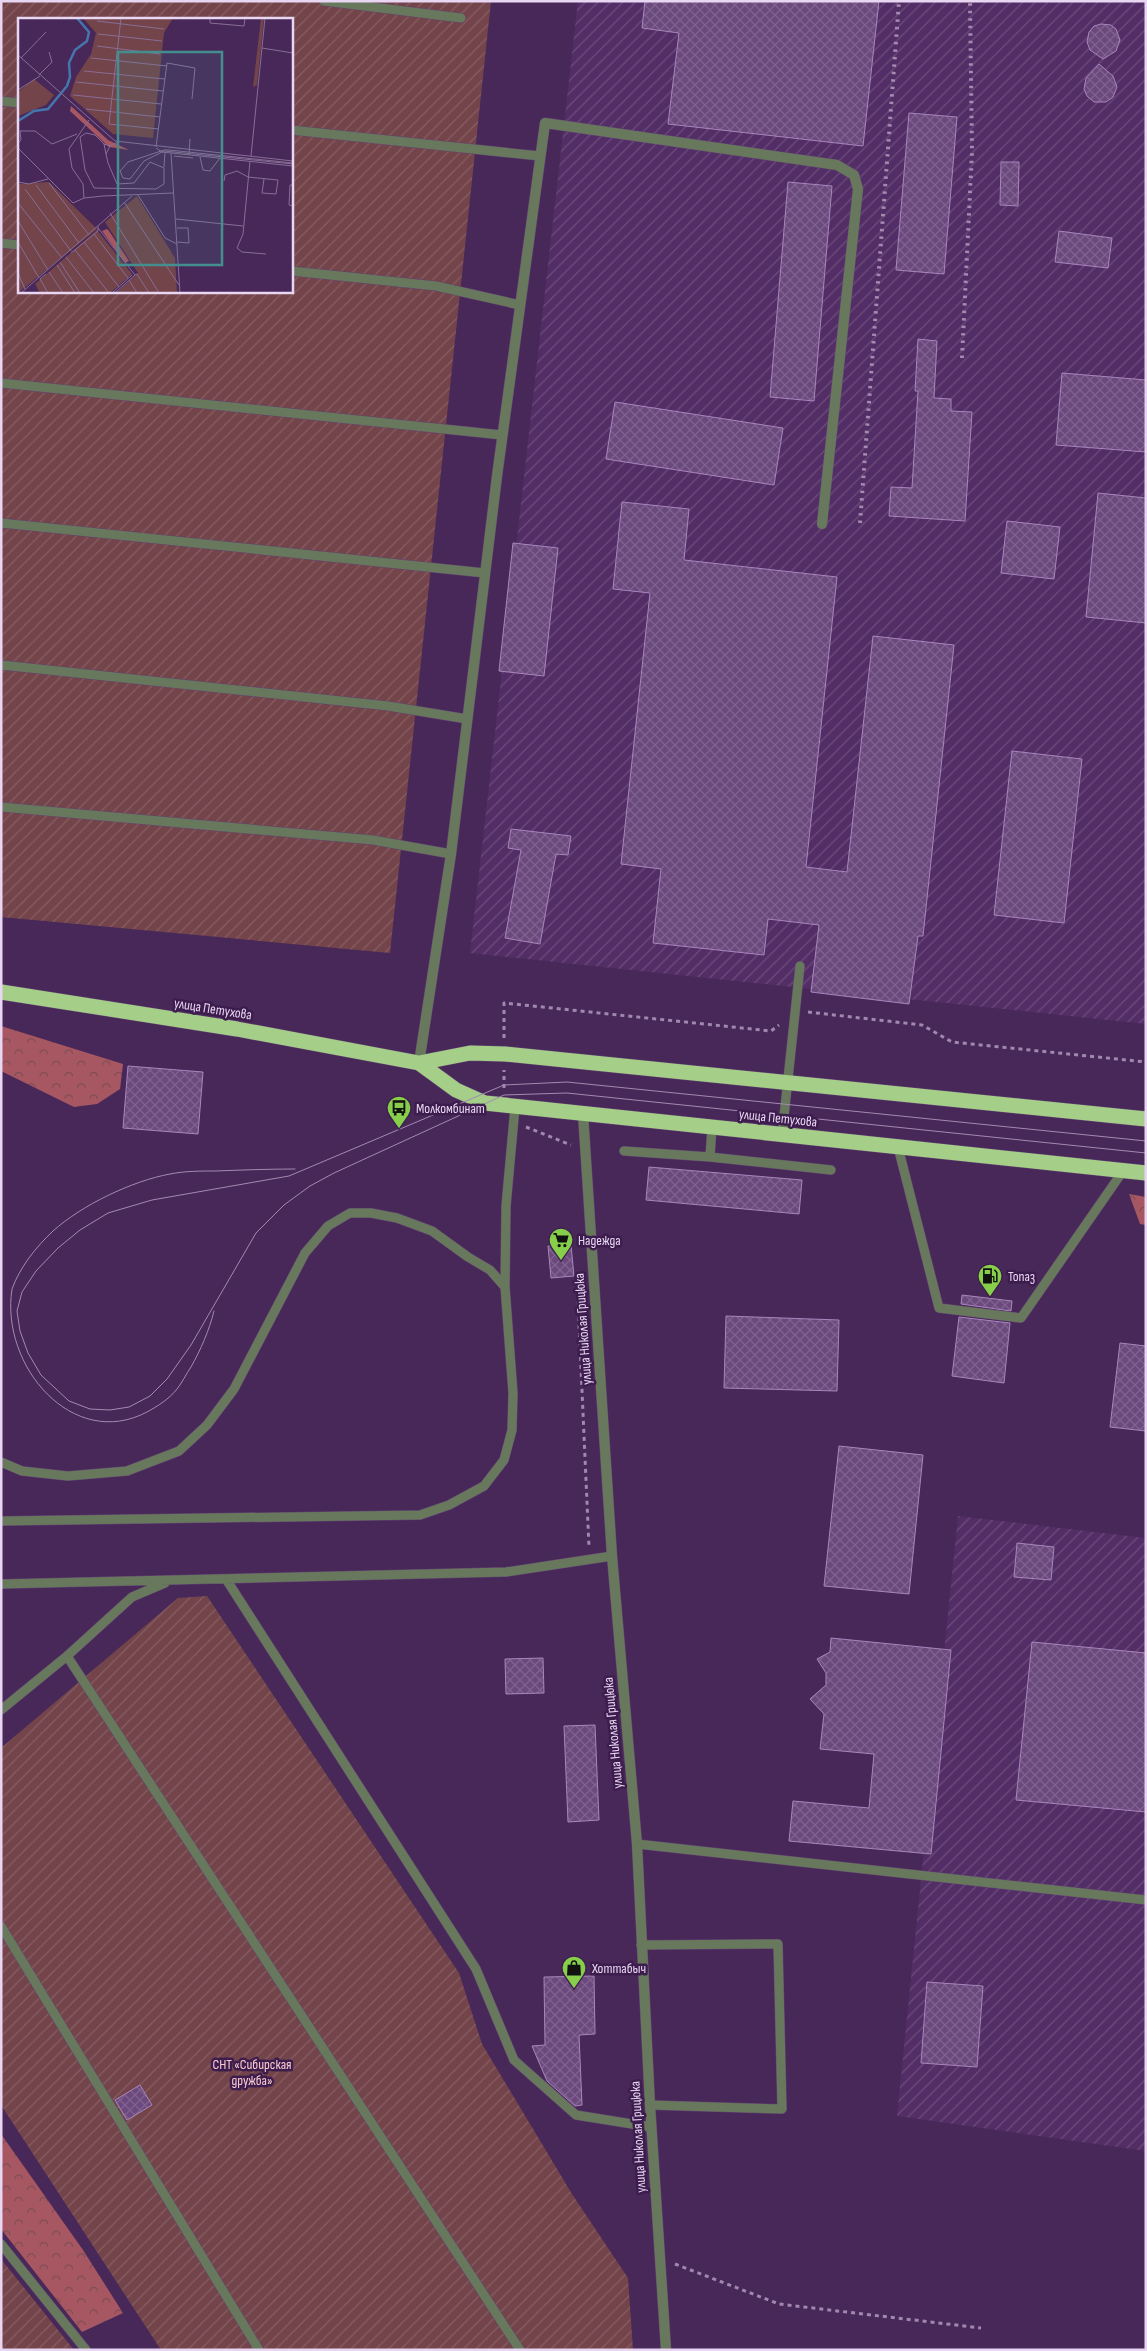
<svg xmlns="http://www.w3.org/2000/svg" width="1147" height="2351" font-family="'Sofia Sans Condensed',sans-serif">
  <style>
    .industrial { fill: url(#industrial-furrows) }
    .forest { fill: url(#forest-crowns) }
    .garden { fill: url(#garden-furrows); fill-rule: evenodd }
    .building { fill: url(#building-cross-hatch); stroke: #a985bd }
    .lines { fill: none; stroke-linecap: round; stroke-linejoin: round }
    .lane-casing { stroke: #624472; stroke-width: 10 }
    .street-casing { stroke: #624472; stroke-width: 11 }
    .highway-casing { stroke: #624472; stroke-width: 16 }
    .path { stroke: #a088ae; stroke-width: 3; stroke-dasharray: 4 4; stroke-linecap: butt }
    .lane { stroke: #67785c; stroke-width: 9 }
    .street { stroke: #67785c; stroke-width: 10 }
    .highway { stroke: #a5cf88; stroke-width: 15 }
    .tram { stroke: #a38ab0; stroke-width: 1 }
    .rail { stroke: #a38ab0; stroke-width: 4; stroke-dasharray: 2.5 5; stroke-linecap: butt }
    .labels { text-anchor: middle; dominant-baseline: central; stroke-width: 5; stroke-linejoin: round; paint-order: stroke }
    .street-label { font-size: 14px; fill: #e8d6f3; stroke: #3d1d4d }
    .poi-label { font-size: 14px; fill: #e8d6f3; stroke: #3d1d4d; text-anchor: start }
    .park-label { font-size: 14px; fill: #facbce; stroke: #3d1d4d }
    .inset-river { fill: none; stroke: #4475af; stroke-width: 2.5 }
    .inset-road { fill: none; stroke: #886e97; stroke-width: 1 }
    .view { fill: #458e8f; fill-opacity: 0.15; stroke: #458e8f; stroke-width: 2.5 }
    .inset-edge { fill: none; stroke: #e8d6f3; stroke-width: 2.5 }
  </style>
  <defs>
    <pattern id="industrial-furrows" width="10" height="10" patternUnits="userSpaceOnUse" patternTransform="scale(1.25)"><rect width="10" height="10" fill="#532e66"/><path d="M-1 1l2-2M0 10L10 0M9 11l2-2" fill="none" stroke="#6c4c7c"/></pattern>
    <pattern id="forest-crowns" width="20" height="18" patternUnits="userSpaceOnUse" patternTransform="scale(1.25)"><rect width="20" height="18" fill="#a75761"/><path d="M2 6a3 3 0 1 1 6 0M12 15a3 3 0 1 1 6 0" fill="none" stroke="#7b4d56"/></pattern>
    <pattern id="garden-furrows" width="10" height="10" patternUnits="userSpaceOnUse" patternTransform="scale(1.25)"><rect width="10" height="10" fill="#734449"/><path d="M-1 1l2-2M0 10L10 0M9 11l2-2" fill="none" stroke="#875e64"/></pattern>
    <pattern id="building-cross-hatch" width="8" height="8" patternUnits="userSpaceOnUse" patternTransform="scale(1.25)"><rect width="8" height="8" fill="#6b497d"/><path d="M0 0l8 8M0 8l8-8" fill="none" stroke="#806290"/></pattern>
  </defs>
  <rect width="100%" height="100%" fill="#482859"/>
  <!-- industrial -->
  <path class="industrial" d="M578 1H1146V1024L470 953Z
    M958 1516 1146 1538V2151L897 2116Z"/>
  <!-- forest -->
  <path class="forest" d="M1 1026 123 1064 120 1089 97 1104 74 1107 1 1071Z
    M1129 1194 1146 1197V1225L1140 1224Z
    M1 2134 83 2250 123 2313 82 2332 1 2229Z"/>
  <!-- garden -->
  <path class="garden" d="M1 1H491L390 953 1 917ZM19 19H291V291H19Z
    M207 1596 459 1973 482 2044 572 2194 628 2278 633 2350H161L1 2105V1748L178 1598Z
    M1 2259 74 2350H1Z"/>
  <!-- building -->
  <path class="building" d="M645 1H879L863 146 668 124 679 33 642 28Z
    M1101 24 1111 25 1116 29 1120 40 1116 51 1103 59 1090 50 1087 42 1089 32 1094 26Z
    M1099 64 1113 76 1117 87 1113 97 1106 102H1094L1087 96 1084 89 1086 78Z
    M909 113 957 117 944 274 896 270Z
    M1001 162H1019L1018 206 1000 205Z
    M788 182 832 186 814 401 770 397Z
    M1059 231 1112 238 1108 268 1055 262Z
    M918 339 937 341 934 398 951 399V411L972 412 965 521 889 516 891 487 912 488 918 391H915Z
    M1062 373 1146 380V452L1056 445Z
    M615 402 783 428 774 485 606 459Z
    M1098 493 1146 498V623L1086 617Z
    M622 502 689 509 684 560 837 577 806 867 847 872 873 636 954 645 923 936H918L909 1004 811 992 819 925 768 919 764 955 653 943 661 869 621 864 650 593 613 589Z
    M1007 521 1060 527 1054 579 1001 573Z
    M513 543 558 548 544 676 499 671Z
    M1012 751 1082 759 1064 923 994 915Z
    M511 829 571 836 568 855 556 854 540 944 505 938 521 850 508 848Z
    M128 1066 203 1072 198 1134 123 1128Z
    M649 1167 802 1180 799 1214 646 1200Z
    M571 1245 574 1276 551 1278 548 1246Z
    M962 1295 1012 1301 1011 1311 961 1304Z
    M726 1316 839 1320 837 1391 724 1388Z
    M959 1317 1010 1323 1004 1383 952 1376Z
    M1120 1343 1146 1346V1431L1110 1427Z
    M839 1446 923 1455 909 1594 824 1586Z
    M1017 1543 1054 1547 1051 1580 1014 1577Z
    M831 1638 951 1650 931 1854 789 1841 793 1801 869 1808 874 1754 820 1749 824 1714 810 1699 826 1685V1673L817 1659 830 1652Z
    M1032 1642 1146 1653V1812L1016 1800Z
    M543 1658 544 1693 506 1694 505 1659Z
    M595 1725 599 1820 568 1822 564 1726Z
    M594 1976 595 2034 579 2035 582 2105 575 2106 547 2081 532 2046 545 2045 544 1977Z
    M927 1982 983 1986 977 2067 921 2063Z
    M140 2085 152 2105 127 2120 115 2100Z"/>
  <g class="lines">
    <defs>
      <path id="lane" d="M324 1 461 18
        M1 101 19 103
        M291 130 540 156
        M1 243 19 245
        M291 271 436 286 520 305
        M1 383 502 435
        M1 523 485 573
        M1 665 388 706 467 719
        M1 807 373 840 451 854
        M782 1135 800 966
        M898 1147 939 1308 1021 1318 1123 1171
        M624 1151 710 1157 831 1170
        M710 1157 712 1127
        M505 1287 506 1206 515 1107
        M1 1462 22 1471 68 1476 127 1471 179 1451 207 1425 234 1389 305 1253 328 1226 350 1213H371L397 1218 432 1231 468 1257 490 1270 505 1287 513 1393 512 1430 504 1460 484 1486 449 1505 420 1515 1 1521
        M226 1579 476 1969 514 2060 576 2115 651 2127
        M1 1584 506 1572 612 1556
        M67 1656 520 2350
        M1 1710 67 1656 132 1597 165 1583
        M637 1844 1146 1900
        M1 1926 259 2350
        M641 1945 778 1944 782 2109 650 2105
        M1 2244 86 2350"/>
      <path id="street" d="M419 1063 451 854 497 476 545 123 837 165 854 175 858 189 822 524
        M583 1114 612 1556 637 1844 650 2105 666 2350"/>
      <path id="highway" d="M1 992 237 1029 419 1063 470 1053 505 1054 1146 1119
        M419 1063 456 1090 485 1103 1146 1173"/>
    </defs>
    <!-- lane casing -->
    <use href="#lane" class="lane-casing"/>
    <!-- street casing -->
    <use href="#street" class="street-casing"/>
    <!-- highway casing -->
    <use href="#highway" class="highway-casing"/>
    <!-- path -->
    <path class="path" d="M808 1012 922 1025 952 1042 1146 1062
      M504 1038V1003L771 1031 779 1025
      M504 1088V1070
      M526 1127 571 1145
      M578 1301 589 1547
      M675 2264 779 2304 981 2328"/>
    <!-- lane -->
    <use href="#lane" class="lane"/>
    <!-- street -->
    <use href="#street" class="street"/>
    <!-- highway -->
    <use href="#highway" class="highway"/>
    <!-- tram -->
    <path class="tram" d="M1146 1141 567 1082 504 1085 289 1176 152 1200 108 1213 80 1230 58 1248 36 1271 22 1292 17 1311 20 1331 28 1353 41 1375 69 1401 90 1409 110 1410 129 1407 150 1396 167 1379 191 1345 256 1233 284 1205 310 1186 334 1173 504 1095 567 1093 1146 1153
      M214 1311C209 1331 201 1349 191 1367 186 1374 182 1383 177 1389 169 1399 158 1406 147 1412 73 1451 0 1366 12 1289 20 1267 36 1247 53 1231 82 1205 132 1181 170 1174 185 1171 201 1171 215 1171 242 1170 268 1169 295 1169"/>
    <!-- rail -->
    <path class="rail" d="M962 358 972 152 970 1
      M860 523 899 1"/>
  </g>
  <!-- icons -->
  <defs>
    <symbol id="bus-pin" viewBox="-11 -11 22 30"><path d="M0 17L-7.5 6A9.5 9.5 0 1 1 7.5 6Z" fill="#87cf4a" stroke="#3d1d4d"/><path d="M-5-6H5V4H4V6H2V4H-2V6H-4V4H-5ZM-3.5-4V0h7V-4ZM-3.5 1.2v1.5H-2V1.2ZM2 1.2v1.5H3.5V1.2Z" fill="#111"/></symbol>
    <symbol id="supermarket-pin" viewBox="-11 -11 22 30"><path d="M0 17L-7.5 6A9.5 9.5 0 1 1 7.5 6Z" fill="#87cf4a" stroke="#3d1d4d"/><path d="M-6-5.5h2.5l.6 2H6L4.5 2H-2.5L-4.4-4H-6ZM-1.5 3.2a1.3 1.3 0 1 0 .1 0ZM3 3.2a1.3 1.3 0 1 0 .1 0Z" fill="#111"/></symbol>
    <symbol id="fuel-pin" viewBox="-11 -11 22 30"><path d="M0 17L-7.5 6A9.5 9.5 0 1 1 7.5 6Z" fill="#87cf4a" stroke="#3d1d4d"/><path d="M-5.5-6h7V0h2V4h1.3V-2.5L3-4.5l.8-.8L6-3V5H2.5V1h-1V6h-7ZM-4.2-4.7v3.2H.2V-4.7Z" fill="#111"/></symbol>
    <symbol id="shop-pin" viewBox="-11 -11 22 30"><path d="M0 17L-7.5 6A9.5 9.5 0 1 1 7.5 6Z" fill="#87cf4a" stroke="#3d1d4d"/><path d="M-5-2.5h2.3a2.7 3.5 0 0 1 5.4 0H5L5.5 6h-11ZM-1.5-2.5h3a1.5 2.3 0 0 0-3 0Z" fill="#111"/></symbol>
  </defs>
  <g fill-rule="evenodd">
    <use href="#bus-pin" x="385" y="1094" width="28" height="38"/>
    <use href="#supermarket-pin" x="547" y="1226" width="28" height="38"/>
    <use href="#fuel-pin" x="976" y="1262" width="28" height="38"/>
    <use href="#shop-pin" x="560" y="1954" width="28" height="38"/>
  </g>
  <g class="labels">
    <!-- street labels -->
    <g class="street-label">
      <text transform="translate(213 1009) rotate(9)">улица Петухова</text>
      <text transform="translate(778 1118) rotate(6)">улица Петухова</text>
      <text transform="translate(583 1329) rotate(-94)">улица Николая Грицюка</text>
      <text transform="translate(613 1733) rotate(-95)">улица Николая Грицюка</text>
      <text transform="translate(638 2137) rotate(-93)">улица Николая Грицюка</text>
    </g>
    <!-- poi labels -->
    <g class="poi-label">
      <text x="416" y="1108">Молкомбинат</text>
      <text x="578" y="1240">Надежда</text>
      <text x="1008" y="1276">Топаз</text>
      <text x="592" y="1968">Хоттабыч</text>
    </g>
    <!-- park labels -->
    <g class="park-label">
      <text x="252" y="2064">СНТ «Сибирская<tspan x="252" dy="16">дружба»</tspan></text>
    </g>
  </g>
  <!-- overview -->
  <g transform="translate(18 18)">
    <rect width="275" height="275" fill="#482859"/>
    <path d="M243 0H246L239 67 235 69Z" fill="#734449"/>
    <path d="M53 88 90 122 111 132 91 129 52 93ZM89 211 91 213 111 243 107 245 84 213Z" fill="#a75761"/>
    <path d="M65 0H155L146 15 135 120 95 116 52 78 58 59 73 36 78 15ZM16 61 36 77 28 87 0 98V74ZM31 164 79 211 0 275V166ZM119 178 157 240 159 275H98L120 255 87 204ZM79 212 114 256 92 275H22L17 266Z" fill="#734449"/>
    <path class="inset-river" d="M0 103 16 93 30 91 49 68 52 59 51 45 57 32 69 23 71 14 59 0"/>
    <path class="inset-road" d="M103 0 91 106 141 111M192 0V5L226 8 227 0M79 3 146 11M80 16 144 23M79 28 142 36M244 30 275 35M0 37 97 123 275 143M3 40 28 14M73 40 149 48M66 53 147 61M21 57 34 44 31 34M58 64 145 73M0 72 22 58M55 77 143 86M68 91 142 99M0 125 3 122 2 113H17L34 126 59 116M86 126 92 128 100 124M138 129 149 45 177 50 174 81M0 130 55 185 66 180 85 178 155 175M138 130 144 134 275 148M153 135 162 275M88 136 86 126 77 117 68 115 62 119 67 152 76 170 138 171 146 166V150L132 144 116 165 99 166 90 145 88 136 92 128M171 137 172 121M156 138 175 140M233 138 247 0M182 139 185 152 192 153 202 140M232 143 225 216 219 230 224 234 248 236M275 145 151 132H146L110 144 102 153 105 160 112 161 126 143 146 133 275 146M146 149 147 134M206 163 207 157 219 153 230 159 260 162 258 176 244 175 246 161M0 164 11 166 30 161M31 165 71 217M18 167 61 225M275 167H272L271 187 275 188M7 171 53 233M120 177 147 220 159 226M66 180 65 166 54 150 51 131 71 102M106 184 161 267M0 185 44 240M92 195 141 275M158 201 225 208M0 203 30 252M80 210 117 257 97 275M159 210H170L171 225 159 224M76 216 110 260M0 224 21 260M66 224 101 269M57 232 91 275M53 235 80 213V208M48 239 76 275M42 244 62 275M39 247 57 275M31 254 45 275M0 255 7 271M28 256 22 261 30 275M117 257 119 256 131 275M111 262 119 275M3 275 114 178M94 275 114 257"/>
    <path class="view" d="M100 34H204V247H100Z"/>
    <rect width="275" height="275" class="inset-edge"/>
  </g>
  <!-- border -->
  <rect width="1147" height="2351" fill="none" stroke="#e8d6f3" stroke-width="5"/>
</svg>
